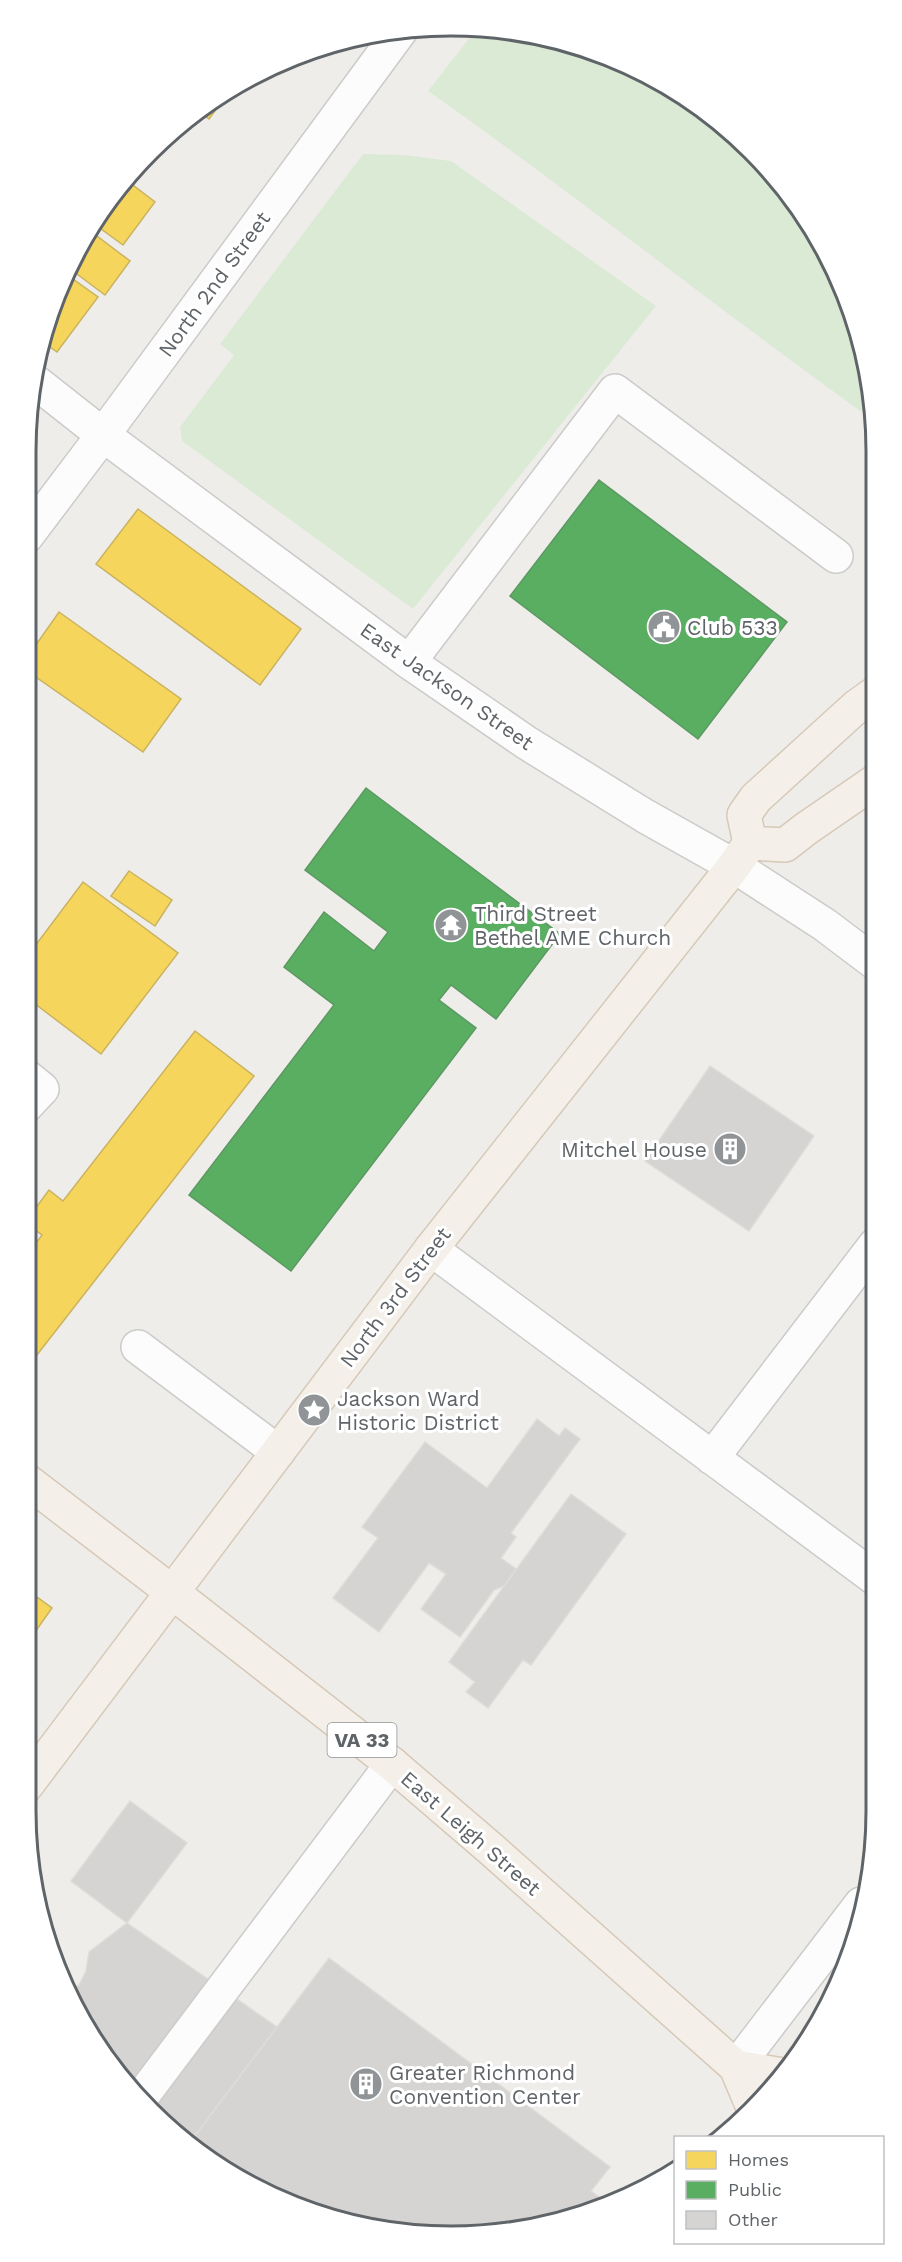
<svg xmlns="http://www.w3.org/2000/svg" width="902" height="2262" font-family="'Work Sans',sans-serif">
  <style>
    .green { fill: #dbead5 }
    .homes { fill: #f6d55c; stroke: #c9b360; stroke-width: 1.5 }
    .public { fill: #5aae61; stroke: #5c9863; stroke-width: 1.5 }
    .building { fill: #d5d4d3; stroke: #dedcd9; stroke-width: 1.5 }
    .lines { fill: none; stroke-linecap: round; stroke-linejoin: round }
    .minor-casing { stroke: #cbcbca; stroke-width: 36 }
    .major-casing { stroke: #d6c9b8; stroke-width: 36 }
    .minor { stroke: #fdfcfc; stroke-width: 33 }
    .major { stroke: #f4f0e9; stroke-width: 33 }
    .labels { text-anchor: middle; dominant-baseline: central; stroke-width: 6; stroke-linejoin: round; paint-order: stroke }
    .shield { fill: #fff; stroke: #8f9295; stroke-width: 1.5 }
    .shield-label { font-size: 20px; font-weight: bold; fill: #5f6468 }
    .street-label { font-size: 21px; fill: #5f6468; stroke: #fff }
    .poi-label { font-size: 21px; fill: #5f6468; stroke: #fff; text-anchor: start }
    .rim { fill: none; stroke: #5f6468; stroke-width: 3 }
  </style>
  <rect width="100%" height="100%" fill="#efedea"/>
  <!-- green -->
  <path class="green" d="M477 28 506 29 587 48 687 97 771 171 833 263 873 395V420C722 313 579 197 428 91Z
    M363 154 404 155 451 161 656 306 413 609 182 441 180 427 234 355 220 344Z"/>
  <!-- homes -->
  <path class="homes" d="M231 89 209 119 197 110Z
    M125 179 155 202 123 245 93 223Z
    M89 230 130 261 105 295 69 268 82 239Z
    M66 274 98 297 57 352 43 342 48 315Z
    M138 509 301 629 260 685 96 564Z
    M59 612 181 699 143 752 26 670V659Z
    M129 871 172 900 155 926 111 896Z
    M83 882 178 953 101 1054 26 997V958Z
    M195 1031 254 1076 26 1369V1257L42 1235 26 1223V1221L49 1190 63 1201Z
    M26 1589 52 1608 26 1645Z"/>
  <!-- public -->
  <path class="public" d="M599 480 787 622 698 739 510 596Z
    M366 788 560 934 496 1019 451 985 439 1000 476 1028 291 1271 189 1195 334 1005 284 967 324 912 374 951 388 932 305 870Z"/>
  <!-- building -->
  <path class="building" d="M710 1066 814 1136 749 1231 645 1161Z
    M537 1419 559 1436 565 1428 580 1439 511 1533 516 1537 501 1558 516 1569 504 1586 494 1590 460 1637 421 1609 446 1574 429 1563 379 1632 333 1598 378 1538 362 1527 425 1442 487 1488Z
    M571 1494 626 1534 531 1665 523 1660 488 1708 466 1692 475 1682 449 1662Z
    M130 1801 187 1843 127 1923 71 1881Z
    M127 1923 277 2027 191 2141 131 2091 82 2023 68 1991 79 1985 86 1971 89 1952Z
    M329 1958 610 2167 591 2191 610 2205 534 2228 395 2233 315 2214 239 2180 191 2141Z"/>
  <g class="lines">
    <defs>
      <path id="minor" d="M37 383 103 435 409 662 527 743 645 816 734 866 825 925 874 962
        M26 537 103 435 401 30
        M409 662 615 391 836 556
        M26 1076 42 1089 26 1106
        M431 1249 876 1579
        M138 1347 278 1452
        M712 1458 875 1245
        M736 2067 861 1904
        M140 2099 392 1764"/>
      <path id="major" d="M750 843 785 845 807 828 874 782
        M26 1480 172 1592 392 1764 491 1849 736 2067 752 2105
        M26 1786 431 1249 734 866 750 843 744 815 756 798 856 707 874 694
        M736 2067 783 2075"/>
    </defs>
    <!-- minor casing -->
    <use href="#minor" class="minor-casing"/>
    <!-- major casing -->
    <use href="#major" class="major-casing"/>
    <!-- minor -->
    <use href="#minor" class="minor"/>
    <!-- major -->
    <use href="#major" class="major"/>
  </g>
  <!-- icons -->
  <defs>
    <symbol id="civic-disc" viewBox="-11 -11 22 22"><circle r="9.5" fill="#919496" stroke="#fff"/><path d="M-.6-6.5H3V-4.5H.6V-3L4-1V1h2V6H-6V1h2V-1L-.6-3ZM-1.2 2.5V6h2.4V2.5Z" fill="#fff"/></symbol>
    <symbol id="temple-disc" viewBox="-11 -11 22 22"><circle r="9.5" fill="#919496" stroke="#fff"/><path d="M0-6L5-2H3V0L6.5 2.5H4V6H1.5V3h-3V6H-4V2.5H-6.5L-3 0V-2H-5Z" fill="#fff"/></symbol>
    <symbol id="building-disc" viewBox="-11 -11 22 22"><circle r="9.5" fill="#919496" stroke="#fff"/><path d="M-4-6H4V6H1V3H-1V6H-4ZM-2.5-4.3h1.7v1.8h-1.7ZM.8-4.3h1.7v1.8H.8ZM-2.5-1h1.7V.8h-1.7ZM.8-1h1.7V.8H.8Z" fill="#fff"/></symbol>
    <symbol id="sight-disc" viewBox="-11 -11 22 22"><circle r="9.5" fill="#919496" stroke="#fff"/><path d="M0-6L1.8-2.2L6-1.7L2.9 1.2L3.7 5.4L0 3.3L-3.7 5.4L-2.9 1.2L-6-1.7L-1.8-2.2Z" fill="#fff"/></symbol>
  </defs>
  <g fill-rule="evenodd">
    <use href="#civic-disc" x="645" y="608" width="38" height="38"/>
    <use href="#temple-disc" x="432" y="906" width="38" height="38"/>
    <use href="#building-disc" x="711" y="1130" width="38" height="38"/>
    <use href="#sight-disc" x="295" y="1391" width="38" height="38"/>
    <use href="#building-disc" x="347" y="2065" width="38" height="38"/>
  </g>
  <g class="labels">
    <!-- shield labels -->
    <rect class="shield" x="327.5" y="1723" width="69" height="34" rx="4.5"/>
    <g class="shield-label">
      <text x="362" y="1740">VA 33</text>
    </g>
    <!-- street labels -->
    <g class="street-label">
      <text transform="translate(214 284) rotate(-54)">North 2nd Street</text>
      <text transform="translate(447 686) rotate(35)">East Jackson Street</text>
      <text transform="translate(395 1297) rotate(-53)">North 3rd Street</text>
      <text transform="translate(471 1833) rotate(41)">East Leigh Street</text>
    </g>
    <!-- poi labels -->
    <g class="poi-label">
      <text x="687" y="627">Club 533</text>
      <text x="474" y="913">Third Street<tspan x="474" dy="24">Bethel AME Church</tspan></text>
      <text x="707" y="1149" text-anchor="end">Mitchel House</text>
      <text x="337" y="1398">Jackson Ward<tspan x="337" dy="24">Historic District</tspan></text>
      <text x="389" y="2072">Greater Richmond<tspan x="389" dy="24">Convention Center</tspan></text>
    </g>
  </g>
  <!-- crop -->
  <path d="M0 0H902V2262H0ZM451 36H451A415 415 0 0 1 866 451V1811A415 415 0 0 1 451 2226H451A415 415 0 0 1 36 1811V451A415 415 0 0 1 451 36Z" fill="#fff" fill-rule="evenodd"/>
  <path class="rim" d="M451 36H451A415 415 0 0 1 866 451V1811A415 415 0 0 1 451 2226H451A415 415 0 0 1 36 1811V451A415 415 0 0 1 451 36Z"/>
  <!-- legend -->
  <rect x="674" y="2136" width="210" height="108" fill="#ffffff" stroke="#bfc1c3" stroke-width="1.5"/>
  <rect x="686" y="2151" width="30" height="18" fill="#f6d55c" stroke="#bfc1c3" stroke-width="1.5"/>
  <text x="728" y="2166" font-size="18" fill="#5f6468">Homes</text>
  <rect x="686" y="2181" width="30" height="18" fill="#5aae61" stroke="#bfc1c3" stroke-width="1.5"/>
  <text x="728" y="2196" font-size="18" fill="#5f6468">Public</text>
  <rect x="686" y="2211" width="30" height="18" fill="#d5d4d3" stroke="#bfc1c3" stroke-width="1.5"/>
  <text x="728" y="2226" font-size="18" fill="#5f6468">Other</text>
</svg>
